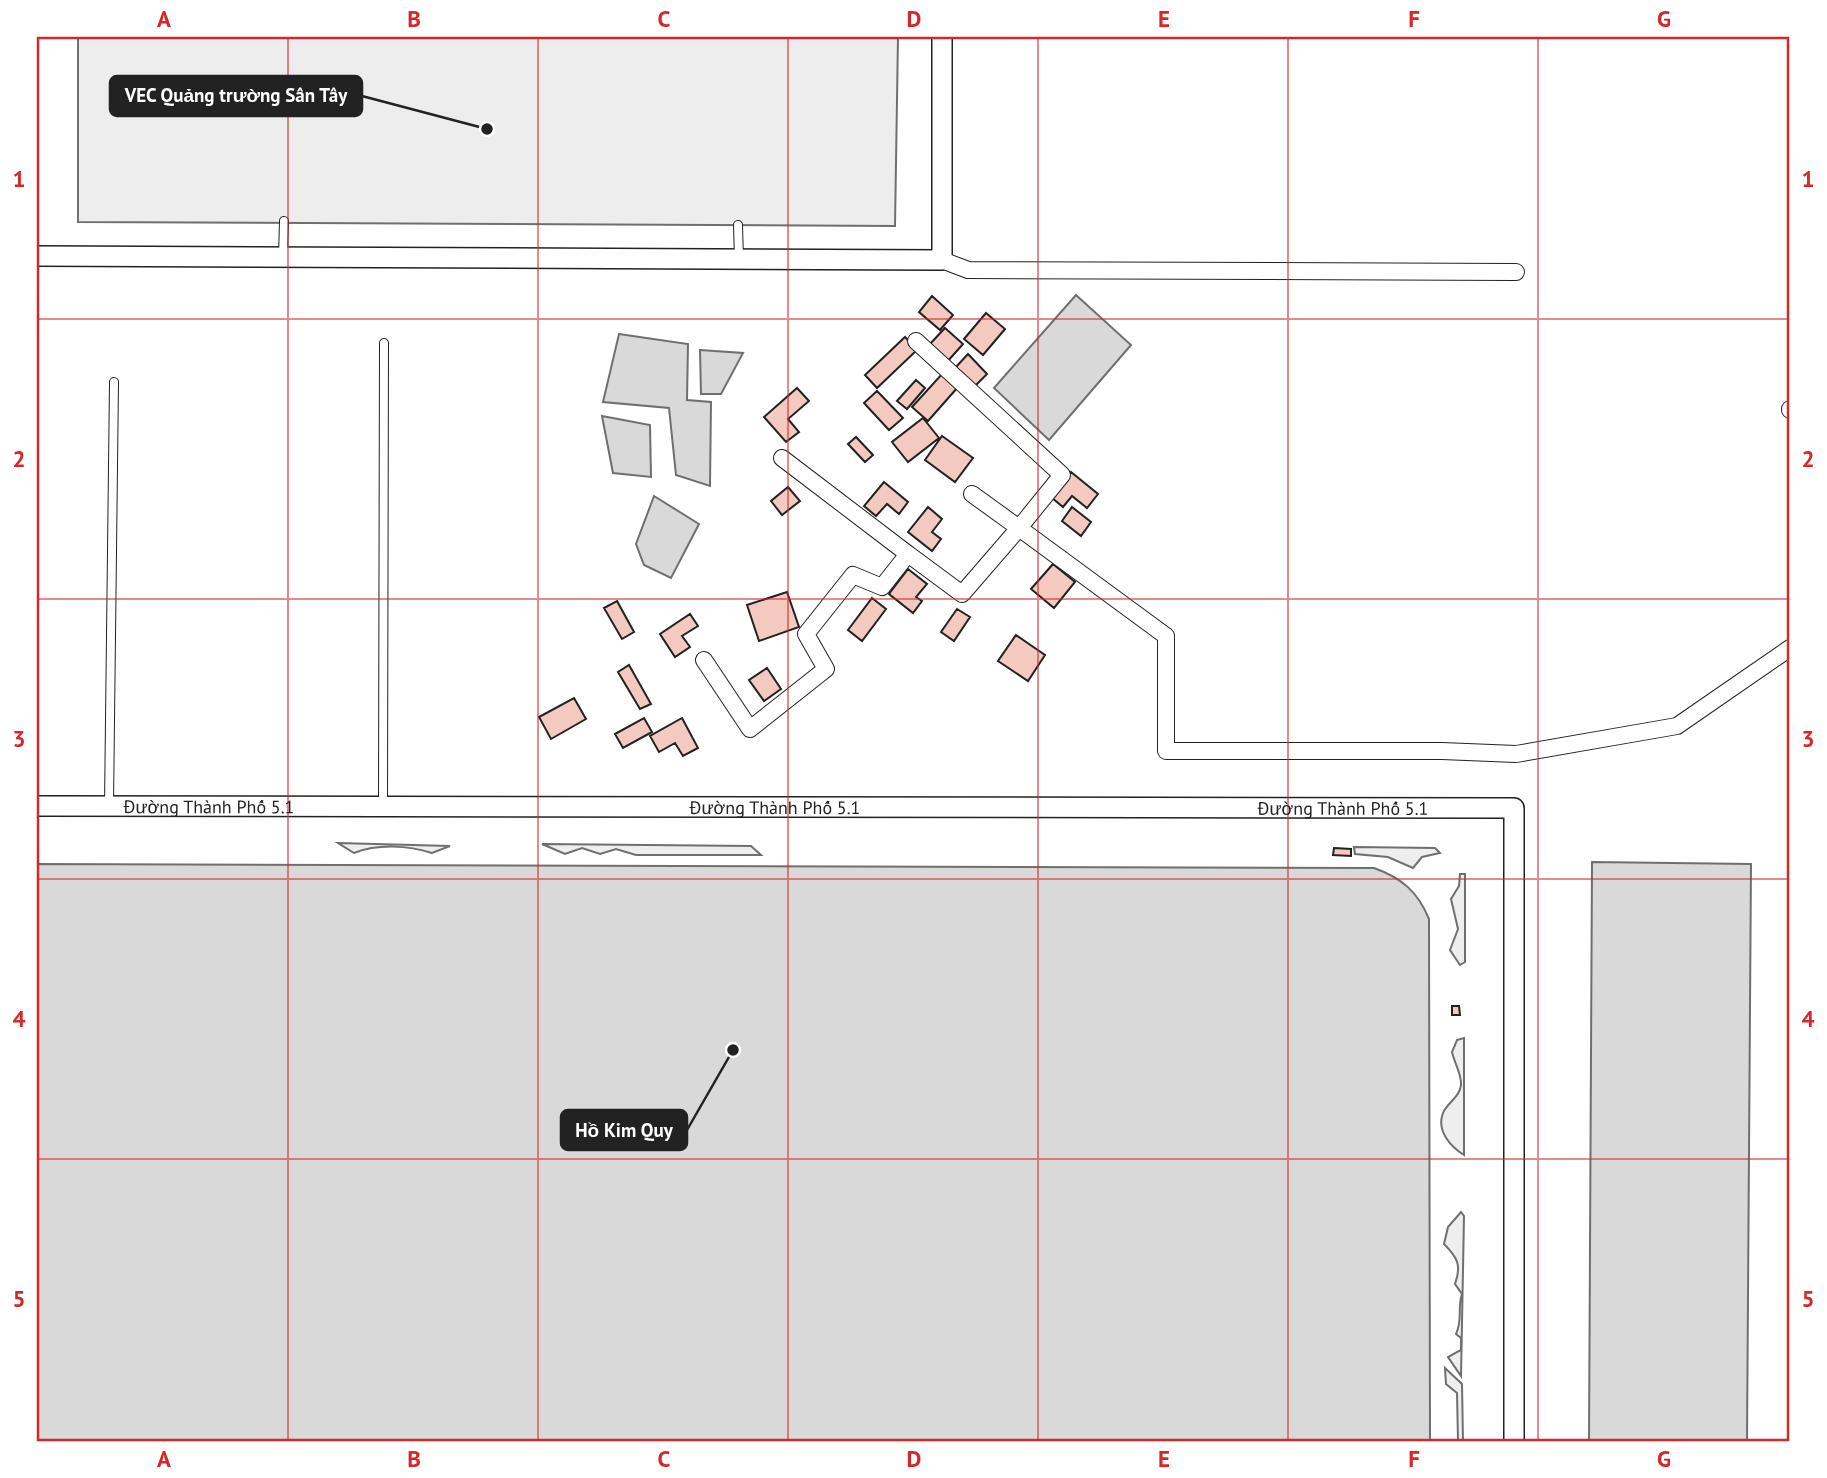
<svg xmlns="http://www.w3.org/2000/svg" width="1827" height="1478" font-family="'PT Sans',sans-serif">
  <style>
    .green { fill: #eee; stroke: #6f6f6f; stroke-width: 2 }
    .parking { fill: #ededed; stroke: #6f6f6f; stroke-width: 2 }
    .water { fill: #d9d9d9; stroke: #6f6f6f; stroke-width: 2 }
    .building { fill: #f3c9c0; stroke: #222; stroke-width: 2 }
    .lines { fill: none; stroke-linecap: round; stroke-linejoin: round }
    .service-casing { stroke: #222; stroke-width: 10 }
    .minor-casing { stroke: #222; stroke-width: 18 }
    .tertiary-casing { stroke: #222; stroke-width: 22 }
    .service { stroke: #fff; stroke-width: 8 }
    .minor { stroke: #fff; stroke-width: 16 }
    .tertiary { stroke: #fff; stroke-width: 19 }
    .grid { fill: none; stroke: #d62828; stroke-width: 2; stroke-opacity: 0.55 }
    .labels { text-anchor: middle; dominant-baseline: central; stroke-width: 5; stroke-linejoin: round; paint-order: stroke }
    .street-label { font-size: 18px; fill: #222; stroke: #fff }
    .leader { fill: none; stroke: #222; stroke-width: 2.5 }
    .callout-dot { fill: #222; stroke: #fff; stroke-width: 2.5 }
    .callout { fill: #222; stroke: #222; stroke-width: 2.5 }
    .callout-label { font-size: 19px; text-anchor: middle; font-weight: bold; fill: #fff }
    .neatline { fill: none; stroke: #d62828; stroke-width: 2.5 }
    .grid-label { font-size: 23px; text-anchor: middle; font-weight: bold; fill: #d62828 }
  </style>
  <rect width="100%" height="100%" fill="#fff"/>
  <!-- green -->
  <path class="green" d="M338 843 450 846 432 853C408 845 377 844 354 853Z
    M542 844 751 846 761 855H636L616 849 600 854 582 848 565 854Z
    M1354 847 1435 848 1440 853 1422 857 1413 868 1388 857 1355 854Z
    M1460 874H1465V962L1460 965 1450 950 1458 929 1451 899 1459 886Z
    M1464 1038V1155C1451 1147 1436 1131 1443 1113 1447 1103 1460 1097 1461 1085 1462 1075 1454 1062 1452 1052L1457 1040Z
    M1461 1212 1464 1216 1461 1376 1448 1357 1461 1350V1338L1456 1334C1463 1320 1457 1309 1462 1294L1455 1284C1462 1265 1457 1257 1444 1244L1448 1227Z
    M1445 1368 1462 1384 1463 1441H1458L1457 1393 1446 1384Z"/>
  <!-- parking -->
  <path class="parking" d="M78 37H898L895 226 78 222Z"/>
  <!-- water -->
  <path class="water" d="M1076 295 1131 345 1049 440 994 388Z
    M619 334 688 344 687 400 711 402 710 486 676 475 669 408 603 402Z
    M700 350 743 353 721 394H701Z
    M602 416 650 425 651 477 613 473Z
    M654 496 699 524 671 578 644 565 636 544Z
    M1592 862 1751 864 1747 1441H1589Z
    M37 864 1374 868C1402 878 1418 892 1429 919L1430 1441H37Z"/>
  <!-- building -->
  <path class="building" d="M932 296 953 315 940 330 919 312Z
    M986 313 1005 329 983 355 964 339Z
    M945 328 963 344 947 362 929 345Z
    M905 337 917 350 877 388 865 375Z
    M968 354 987 374 974 387 955 368Z
    M942 374 958 387 928 421 912 407Z
    M916 380 925 388 907 409 897 401Z
    M797 388 809 401 788 419 799 432 786 442 764 417Z
    M877 391 903 418 889 430 864 403Z
    M923 418 939 438 908 462 892 442Z
    M942 436 973 458 955 482 925 460Z
    M856 437 873 455 865 462 848 444Z
    M1071 472 1098 494 1087 508 1072 496 1063 507 1051 497Z
    M884 482 908 502 899 514 887 504 876 516 864 506Z
    M788 487 800 501 782 515 771 501Z
    M928 507 942 519 932 532 941 539 932 551 908 532Z
    M1072 507 1091 522 1081 536 1062 521Z
    M1053 564 1075 582 1054 608 1031 589Z
    M908 569 927 584 916 597 922 601 913 613 889 594Z
    M787 592 799 627 759 641 747 605Z
    M872 598 886 609 862 641 848 630Z
    M617 601 634 632 622 639 604 608Z
    M957 609 970 617 954 641 941 632Z
    M690 614 698 626 682 636 690 647 675 657 660 634Z
    M1016 635 1045 655 1028 681 998 661Z
    M629 665 651 704 640 709 618 672Z
    M767 668 781 689 764 701 749 680Z
    M574 698 586 719 551 739 539 717Z
    M644 718 652 732 623 748 615 734Z
    M682 718 698 748 683 756 675 743 659 752 650 736Z
    M1334 848 1351 849V856L1333 855Z
    M1452 1006H1459L1460 1015H1452Z"/>
  <g class="lines">
    <defs>
      <path id="service" d="M738 225 739 259
        M283 257 284 221
        M109 806 114 382
        M383 806 384 343"/>
      <path id="minor" d="M942 260 968 270 1516 272
        M916 341 1062 475 1019 528 972 494
        M1790 409V410
        M782 458 908 554
        M704 660 750 729 826 669 806 634 853 575 882 587 908 554 962 594 1019 528 1166 636V751H1442L1516 754 1677 726 1790 648"/>
      <g id="tertiary">
        <path d="M37 256 942 260V37"/>
        <path id="s1" d="M37 806 1514 808V1441"/>
      </g>
    </defs>
    <!-- service casing -->
    <use href="#service" class="service-casing"/>
    <!-- minor casing -->
    <use href="#minor" class="minor-casing"/>
    <!-- tertiary casing -->
    <use href="#tertiary" class="tertiary-casing"/>
    <!-- service -->
    <use href="#service" class="service"/>
    <!-- minor -->
    <use href="#minor" class="minor"/>
    <!-- tertiary -->
    <use href="#tertiary" class="tertiary"/>
  </g>
  <!-- grid -->
  <path class="grid" d="M288 37V1441M538 37V1441M788 37V1441M1038 37V1441M1288 37V1441M1538 37V1441M37 319H1790M37 599H1790M37 879H1790M37 1159H1790"/>
  <g class="labels">
    <!-- street labels -->
    <g class="street-label">
      <text stroke="none"><textPath href="#s1" startOffset="172">Đường Thành Phố 5.1</textPath></text>
      <text stroke="none"><textPath href="#s1" startOffset="738">Đường Thành Phố 5.1</textPath></text>
      <text stroke="none"><textPath href="#s1" startOffset="1306">Đường Thành Phố 5.1</textPath></text>
    </g>
  </g>
  <!-- callouts -->
  <path class="leader" d="M487 129L362 96M733 1050L687 1130"/>
  <g class="callout-dot">
    <circle cx="487" cy="129" r="7"/>
    <circle cx="733" cy="1050" r="7"/>
  </g>
  <g class="callout">
    <rect x="110" y="76" width="252" height="40" rx="7"/>
    <rect x="561" y="1110" width="126" height="40" rx="7"/>
  </g>
  <g class="callout-label">
    <text x="236" y="102">VEC Quảng trường Sân Tây</text>
    <text x="624" y="1137">Hồ Kim Quy</text>
  </g>
  <!-- border -->
  <rect width="1827" height="1478" fill="none" stroke="#ffffff" stroke-width="77"/>
  <rect x="38" y="38" width="1750" height="1402" class="neatline"/>
  <g class="grid-label">
    <text x="164" y="27">A</text>
    <text x="414" y="27">B</text>
    <text x="664" y="27">C</text>
    <text x="914" y="27">D</text>
    <text x="1164" y="27">E</text>
    <text x="1414" y="27">F</text>
    <text x="1664" y="27">G</text>
    <text x="19" y="187">1</text>
    <text x="1808" y="187">1</text>
    <text x="19" y="467">2</text>
    <text x="1808" y="467">2</text>
    <text x="19" y="747">3</text>
    <text x="1808" y="747">3</text>
    <text x="19" y="1027">4</text>
    <text x="1808" y="1027">4</text>
    <text x="19" y="1307">5</text>
    <text x="1808" y="1307">5</text>
    <text x="164" y="1467">A</text>
    <text x="414" y="1467">B</text>
    <text x="664" y="1467">C</text>
    <text x="914" y="1467">D</text>
    <text x="1164" y="1467">E</text>
    <text x="1414" y="1467">F</text>
    <text x="1664" y="1467">G</text>
  </g>
</svg>
